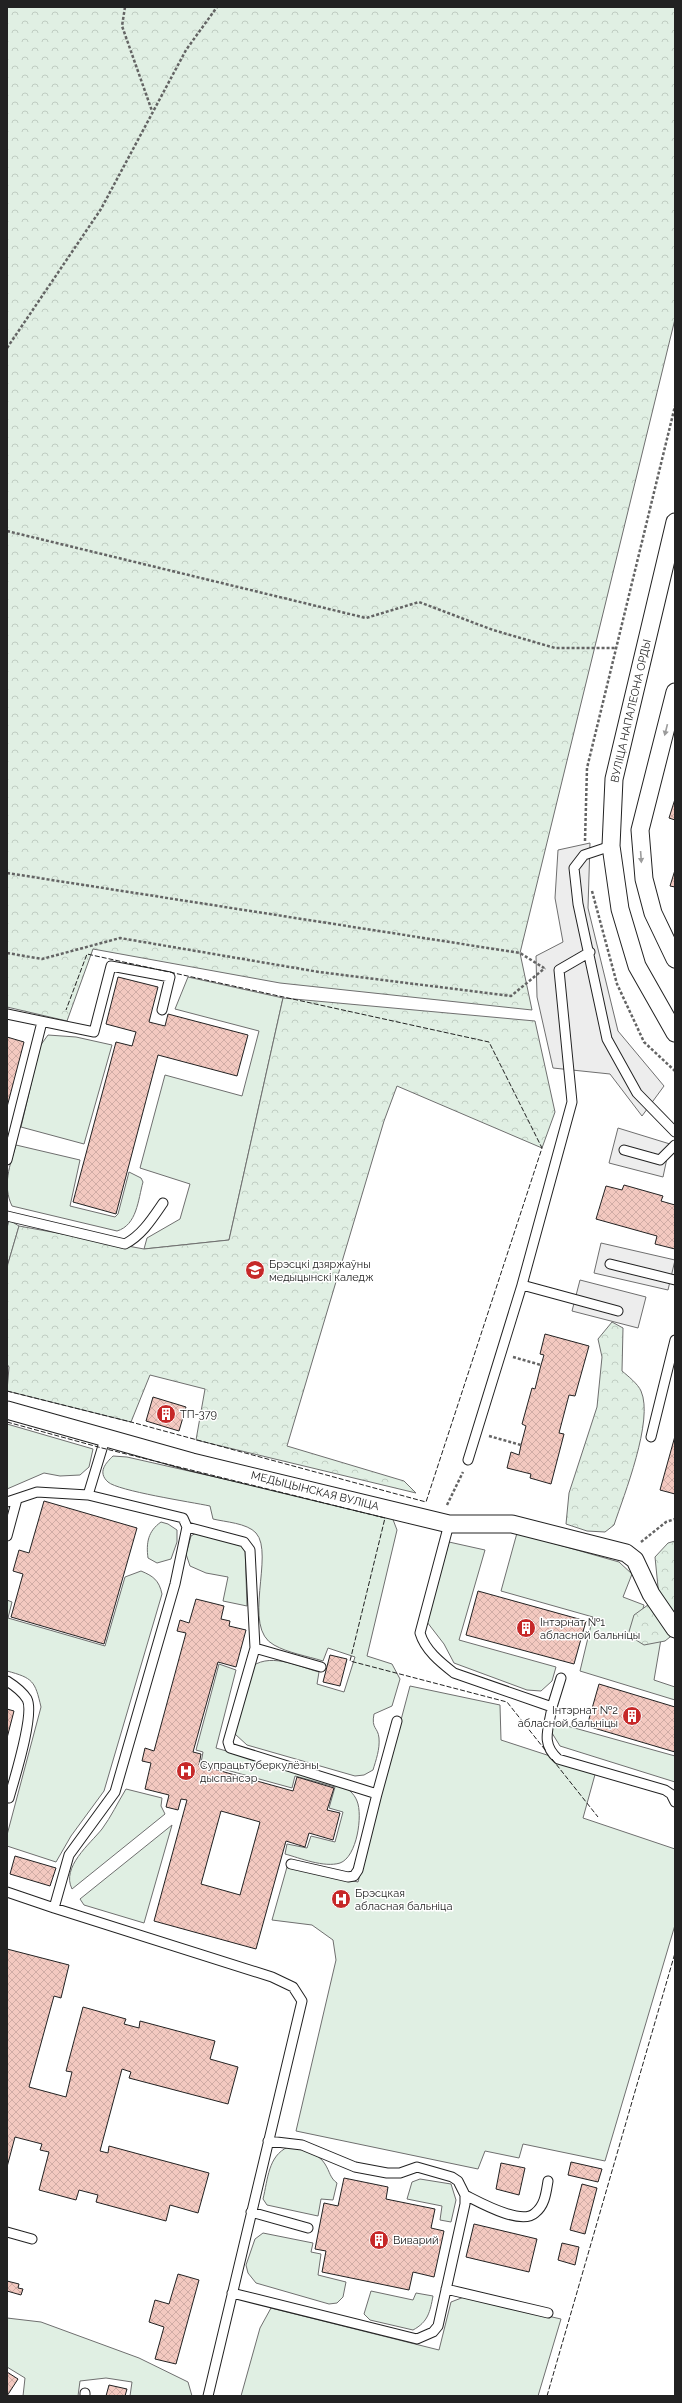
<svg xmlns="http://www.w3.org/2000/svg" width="682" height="2403" font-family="Raleway,sans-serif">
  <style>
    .green { fill: #e0efe3; stroke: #6f6f6f }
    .forest { fill: url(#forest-crowns); stroke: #6f6f6f }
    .parking { fill: #ededed; stroke: #6f6f6f }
    .building { fill: url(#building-cross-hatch); stroke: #222; fill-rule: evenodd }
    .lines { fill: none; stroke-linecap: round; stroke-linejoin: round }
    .service-casing { stroke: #222; stroke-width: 11 }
    .minor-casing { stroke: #222; stroke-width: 19 }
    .path { stroke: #646464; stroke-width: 2.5; stroke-dasharray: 3 2; stroke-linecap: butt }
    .service { stroke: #fff; stroke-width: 9 }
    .minor { stroke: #fff; stroke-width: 17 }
    .fence { stroke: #222; stroke-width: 1; stroke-dasharray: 5 2; stroke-linecap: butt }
    .oneway { fill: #9c9c9c }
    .labels { text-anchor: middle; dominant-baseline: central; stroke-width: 3; stroke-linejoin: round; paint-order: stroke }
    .street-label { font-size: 11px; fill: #222; stroke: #fff }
    .poi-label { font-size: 11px; fill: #222; stroke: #fff; text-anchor: start }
  </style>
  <defs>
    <pattern id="forest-crowns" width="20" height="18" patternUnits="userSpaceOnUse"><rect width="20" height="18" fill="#e0efe3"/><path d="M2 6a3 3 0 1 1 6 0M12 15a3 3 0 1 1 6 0" fill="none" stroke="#c0cdc2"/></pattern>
    <pattern id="building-cross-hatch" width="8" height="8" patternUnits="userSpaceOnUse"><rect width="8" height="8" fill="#f3c9c0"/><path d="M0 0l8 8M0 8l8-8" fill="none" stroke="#d0aca5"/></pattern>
  </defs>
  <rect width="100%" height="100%" fill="#fff"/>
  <!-- green -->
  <path class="green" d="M188 977 283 998 229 1240 144 1249 147 1238 180 1219 190 1184 140 1168 165 1075 242 1096 259 1031 175 1009Z
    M48 1035 76 1037 112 1045 84 1144 21 1127 40 1046Z
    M16 1145 80 1160 70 1206 115 1217 118 1214 129 1172 141 1178 143 1182C138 1200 137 1225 117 1231L12 1206C2 1185 10 1165 16 1145Z
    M9 1220 19 1226 7 1267V1228Z
    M7 1424 93 1449 89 1467 80 1475 60 1476 44 1473 7 1489Z
    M113 1456 127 1457 392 1517 397 1530 367 1656 392 1664 400 1679 392 1706 374 1714C371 1729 378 1727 379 1738 380 1749 376 1760 373 1770L364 1775 355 1776 247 1745 235 1734 249 1669C268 1651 297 1666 319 1672L317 1684 344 1692 355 1657 328 1648 323 1661C307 1656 288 1653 274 1645 241 1628 275 1554 256 1533 247 1523 225 1522 213 1519L210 1506C191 1502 118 1491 108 1482 97 1472 106 1463 113 1456Z
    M161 1522 168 1524 177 1530V1542L171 1559 157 1563 148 1558C146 1543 148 1531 161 1522Z
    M201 1530 245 1547 247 1606 223 1601 228 1577 206 1573 190 1566 186 1554 191 1536Z
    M517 1533 619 1562 632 1574 623 1597 644 1605 636 1633 661 1639 654 1680 675 1687V1700L580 1671 593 1617 501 1591Z
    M449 1542 485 1550 459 1640 556 1667 552 1681 541 1691 527 1690 454 1663 444 1644 427 1622Z
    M141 1571C153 1576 159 1580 162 1594L104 1791 71 1836 56 1862 7 1846V1835L41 1707C35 1681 33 1678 7 1671V1600L12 1602 8 1618 105 1646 125 1577Z
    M219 1664 236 1670 216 1748 340 1784C347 1788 354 1793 357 1801 363 1815 357 1857 340 1863 324 1868 300 1858 285 1854L287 1844 307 1848 311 1836 335 1842 343 1812 329 1808 335 1787 295 1776 292 1788 201 1763 203 1752 196 1750Z
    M410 1686 500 1705 501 1740 596 1771 583 1818 675 1849V1925L605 2161 523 2144 519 2158 485 2151 478 2169 296 2131 336 1960 333 1940 312 1925 272 1920 287 1867 358 1882Z
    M553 1722 675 1756V1782L560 1746 552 1733Z
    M126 1789 162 1798 161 1806 165 1814 72 1889C61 1867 90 1844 102 1829 111 1817 118 1802 126 1789Z
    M172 1825 144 1923 84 1905 80 1899Z
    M288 2147C299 2148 319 2153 325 2164 330 2172 330 2178 337 2183L333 2200 321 2199 318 2216 267 2205 263 2199C268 2179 268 2156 288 2147Z
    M420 2179 451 2184 456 2200 451 2222 440 2220 442 2206 407 2199 412 2182Z
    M263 2233 313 2243 311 2252 321 2254 318 2275 346 2282 343 2297 337 2303 329 2304 256 2283 248 2273 246 2265 255 2239Z
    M371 2291 413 2300 416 2293 433 2296C430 2312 428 2322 413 2330L370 2320 364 2314Z
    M464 2297 561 2319 538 2396H241L260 2328 271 2308 439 2350 451 2302Z
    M7 2318 41 2322 139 2358 188 2382 192 2396H130L132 2382 106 2378 80 2381 78 2396H23L25 2378 7 2367Z"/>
  <!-- forest -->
  <path class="forest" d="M7 7H675V319L520 953 532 1010 280 983 93 949 67 1021 7 1007Z
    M283 998 535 1021 555 1112 542 1148 397 1086 384 1121 287 1446 404 1481 416 1493 196 1440 205 1389 150 1375 131 1422 7 1391 9 1367 7 1364V1267L19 1226 144 1249 229 1240Z
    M612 1322 623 1328 622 1371C628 1376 638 1384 641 1391 654 1420 624 1495 614 1525L605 1532 587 1531 566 1524 569 1493 597 1407 602 1357 598 1339Z
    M675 1541V1633L665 1641 644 1645 628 1635 634 1615 659 1597 655 1557 668 1543Z"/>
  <!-- parking -->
  <path class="parking" d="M590 843 588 908 618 1031 664 1086 642 1116 610 1074 553 1068 537 997 536 956 563 942 555 898 558 850Z
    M618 1128 670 1144 663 1177 609 1163Z
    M601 1243 675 1260 668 1290 594 1273Z
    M580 1280 646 1297 638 1328 572 1311Z"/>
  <!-- building -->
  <path class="building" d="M675 799V820L669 818Z
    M675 870V887L670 886Z
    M118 977 158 987 149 1022 165 1026 168 1014 248 1035 237 1076 158 1055 116 1214 73 1202 116 1042 132 1046 136 1032 106 1024Z
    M7 1037 24 1042 7 1107Z
    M624 1185 663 1196 661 1201 675 1205V1249L655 1244 657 1236 596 1219 606 1186 622 1190Z
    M545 1334 589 1346 575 1396 569 1395 559 1433 564 1434 551 1484 530 1478 531 1474 507 1468 511 1452 519 1455 521 1445 526 1426 522 1424 532 1388 535 1389 541 1365 544 1355 540 1354Z
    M153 1397 186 1407 179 1431 146 1421Z
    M675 1436V1494L660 1490Z
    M44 1501 137 1528 104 1644 11 1617 23 1574 13 1571 19 1550 29 1553Z
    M478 1591 586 1621 574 1664 466 1635Z
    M196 1599 224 1606 221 1619 230 1621 229 1626 246 1630 236 1667 218 1662 193 1752 201 1754 199 1765 293 1791 297 1777 334 1788 327 1810 340 1813 333 1840 309 1833 305 1847 286 1841 256 1949 154 1921 187 1800 181 1799 178 1810 166 1807 169 1795 145 1789 151 1763 142 1761 145 1748 154 1751 186 1633 177 1631 180 1620 189 1623ZM221 1811 260 1822 240 1895 201 1884Z
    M330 1655 347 1659 340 1686 323 1682Z
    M599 1684 675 1707V1752L587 1726Z
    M7 1709 14 1711 7 1738Z
    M15 1856 56 1868 50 1886 10 1874Z
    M7 1949 69 1965 61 1998 54 1996 29 2087 66 2097 72 2072 66 2071 83 2007 126 2019 124 2024 139 2028 140 2021 215 2041 210 2059 238 2067 228 2104 129 2078 131 2072 122 2069 100 2151 108 2153 109 2146 209 2173 198 2213 170 2205 166 2221 96 2202 98 2195 79 2190 76 2200 39 2190 49 2152 40 2150 42 2144 15 2137 7 2167Z
    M571 2162 602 2169 598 2182 568 2175Z
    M501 2163 525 2168 519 2195 496 2189Z
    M344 2178 388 2187 386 2199 435 2209 431 2228 444 2231 434 2277 413 2272 409 2290 322 2272 326 2251 315 2249 324 2203 338 2206Z
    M582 2184 597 2188 585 2234 570 2230Z
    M474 2224 537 2239 529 2272 466 2257Z
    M562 2243 579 2247 575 2265 558 2260Z
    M178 2274 199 2280 176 2364 155 2359 164 2327 149 2322 155 2300 169 2304Z
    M7 2281 19 2284 18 2288 23 2289 21 2295 7 2291Z
    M7 2372 18 2379 7 2396Z
    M109 2385 127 2389 125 2396H106Z"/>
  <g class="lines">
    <defs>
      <path id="service" d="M611 846 584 855 574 868 578 904 607 1039 637 1093 675 1132
        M7 1014 94 1032 111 966 170 977 162 1010
        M624 1150 660 1160 675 1145
        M7 1160 42 1022
        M7 1216 125 1244C142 1235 152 1219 163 1203
        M610 1264 675 1280
        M522 1285 618 1311
        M651 1437 675 1340
        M468 1460 522 1285 572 1102 559 970 590 952
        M88 1495 183 1518 187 1527 175 1584 115 1792 69 1855 54 1908 272 1977 293 1987 302 2001 208 2396
        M7 1502 37 1492 88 1495 105 1439
        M449 1524 420 1633C425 1650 440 1662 454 1673L552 1707C549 1728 540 1743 558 1759L665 1790 671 1794 675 1802
        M187 1527 244 1542 250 1550 255 1648 228 1742 230 1748 377 1794 358 1870 354 1876 348 1877 291 1864
        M7 1536 17 1499
        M255 1648 321 1667
        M7 1681C15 1686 22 1691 27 1699 35 1714 14 1780 9 1798
        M552 1707 561 1678
        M377 1794 397 1721
        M7 1892 54 1908
        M465 2195C479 2202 521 2226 535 2213 545 2205 546 2193 548 2181
        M251 2212 308 2228
        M7 2232 32 2239
        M446 2289 548 2313
        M232 2293 417 2339 433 2332 438 2326 465 2204V2195L458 2181 452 2177 417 2167 400 2173H387L355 2167 302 2145 268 2141
        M85 2396V2393"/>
      <path id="minor" d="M675 522 614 779 611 846 620 909 637 966 675 1033
        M675 692 640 830 644 879 653 913 675 959
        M7 1410 192 1462 449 1524H512L626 1553 635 1560 651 1594 675 1629"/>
    </defs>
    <!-- service casing -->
    <use href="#service" class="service-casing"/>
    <!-- minor casing -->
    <use href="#minor" class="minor-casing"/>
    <!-- path -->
    <path class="path" d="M125 7 122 26 152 111
      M7 348 101 209 186 50 217 7
      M7 531 366 618 419 602 493 630 555 648H616
      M585 841 587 768 675 406
      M7 873 520 953 544 968
      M592 891 617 984 644 1042 675 1071
      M7 953 42 959 120 938 319 972 511 996 545 968
      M513 1357 541 1365
      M489 1436 521 1445
      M447 1505 463 1472
      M641 1542 666 1522 675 1519"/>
    <!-- service -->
    <use href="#service" class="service"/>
    <!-- minor -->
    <use href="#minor" class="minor"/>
    <!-- fence -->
    <path class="fence" d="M7 1391 131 1422 426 1502 542 1148 489 1042 87 954 66 1010
      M7 1422 102 1448 385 1518 350 1661 507 1702 546 1751
      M552 1759 598 1817
      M547 2396 675 1953"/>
  </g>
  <!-- one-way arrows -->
  <defs><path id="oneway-solid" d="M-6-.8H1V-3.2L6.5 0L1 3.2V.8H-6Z"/></defs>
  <g class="oneway">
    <use href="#oneway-solid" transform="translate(666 730) rotate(104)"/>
    <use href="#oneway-solid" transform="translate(641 857) rotate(86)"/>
  </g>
  <!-- icons -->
  <defs>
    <symbol id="university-disc" viewBox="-11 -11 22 22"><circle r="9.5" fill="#c62828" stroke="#fff"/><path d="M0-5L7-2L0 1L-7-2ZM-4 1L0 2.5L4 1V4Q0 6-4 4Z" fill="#fff"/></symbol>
    <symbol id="building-disc" viewBox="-11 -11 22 22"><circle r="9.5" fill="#c62828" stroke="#fff"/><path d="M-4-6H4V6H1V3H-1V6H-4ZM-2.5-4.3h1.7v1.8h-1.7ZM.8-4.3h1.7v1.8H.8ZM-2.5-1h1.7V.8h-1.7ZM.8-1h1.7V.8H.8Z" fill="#fff"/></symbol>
    <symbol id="hospital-disc" viewBox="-11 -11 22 22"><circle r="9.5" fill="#c62828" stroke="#fff"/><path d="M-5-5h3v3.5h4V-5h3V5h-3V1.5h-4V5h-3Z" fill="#fff"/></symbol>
  </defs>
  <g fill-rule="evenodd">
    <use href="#university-disc" x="244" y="1259" width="22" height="22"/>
    <use href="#building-disc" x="155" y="1403" width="22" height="22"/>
    <use href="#building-disc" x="515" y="1617" width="22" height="22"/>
    <use href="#building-disc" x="621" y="1705" width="22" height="22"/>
    <use href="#hospital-disc" x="175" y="1760" width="22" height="22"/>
    <use href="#hospital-disc" x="330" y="1888" width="22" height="22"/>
    <use href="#building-disc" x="368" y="2229" width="22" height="22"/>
  </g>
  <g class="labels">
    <!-- street labels -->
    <g class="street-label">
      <text transform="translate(631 711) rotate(-77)">ВУЛІЦА НАПАЛЕОНА ОРДЫ</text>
      <text transform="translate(315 1491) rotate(14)">МЕДЫЦЫНСКАЯ ВУЛІЦА</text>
    </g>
    <!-- poi labels -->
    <g class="poi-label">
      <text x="269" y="1264">Брэсцкі дзяржаўны<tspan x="269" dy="13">медыцынскі каледж</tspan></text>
      <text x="180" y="1414">ТП-379</text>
      <text x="540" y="1622">Інтэрнат №1<tspan x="540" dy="13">абласной бальніцы</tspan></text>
      <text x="618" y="1710" text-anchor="end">Інтэрнат №2<tspan x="618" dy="13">абласной бальніцы</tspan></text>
      <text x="200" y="1765">Супрацьтуберкулёзны<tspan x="200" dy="13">дыспансэр</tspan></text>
      <text x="355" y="1893">Брэсцкая<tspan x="355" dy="13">абласная бальніца</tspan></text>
      <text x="393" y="2240">Виварий</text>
    </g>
  </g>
  <!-- border -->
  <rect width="682" height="2403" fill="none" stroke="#222222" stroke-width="16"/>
</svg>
